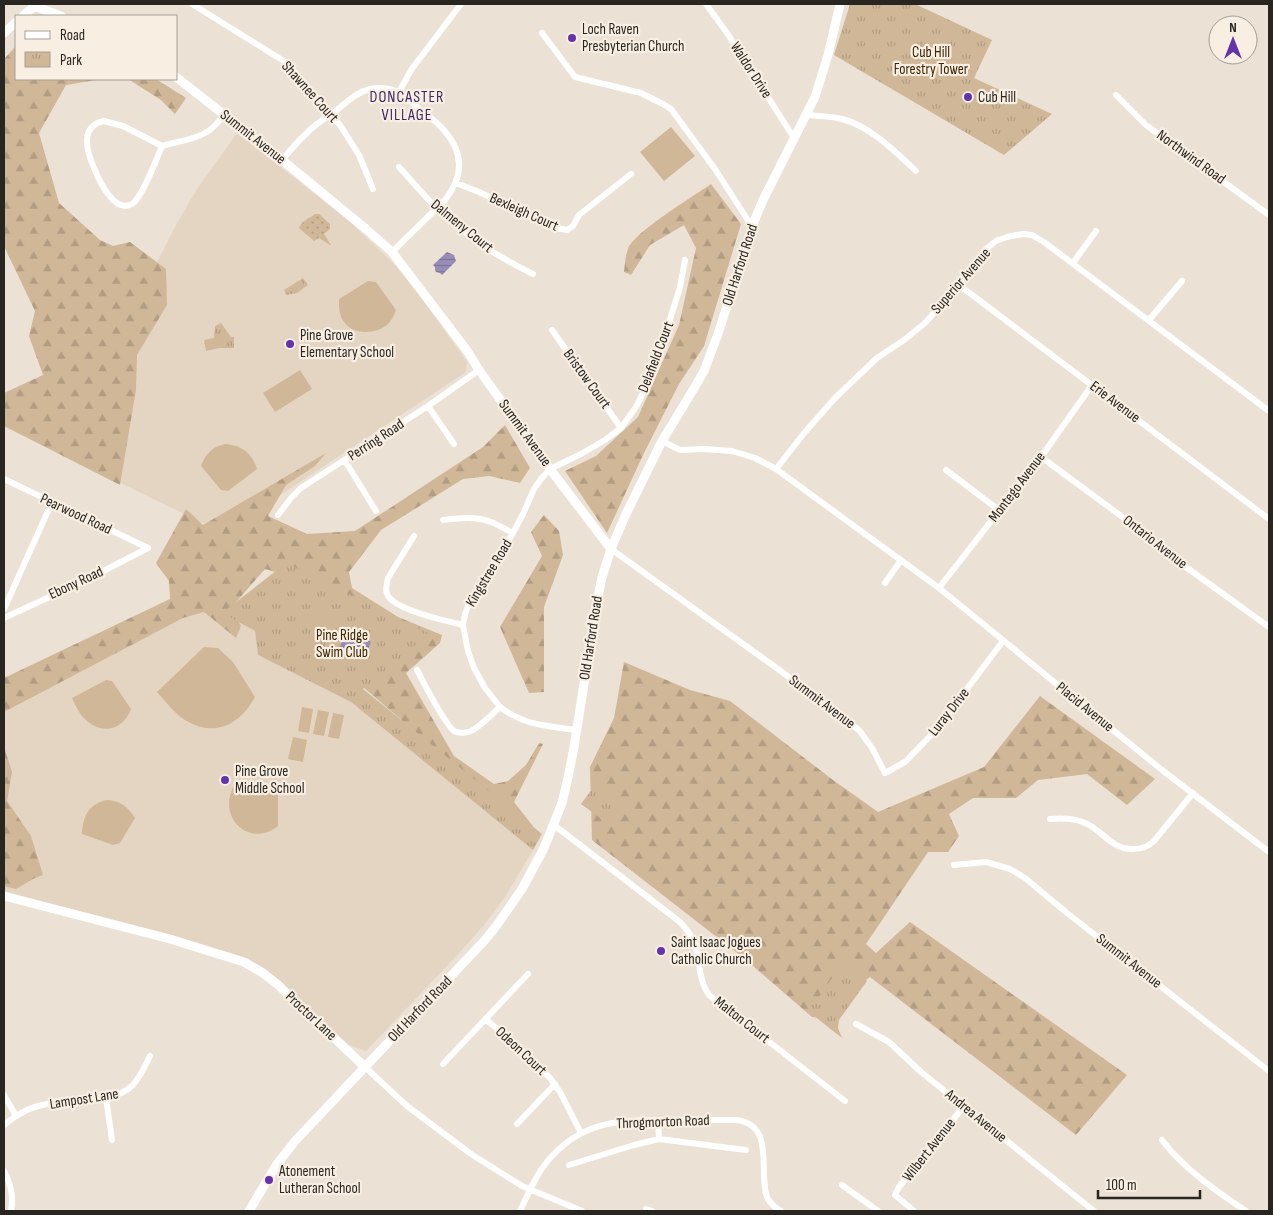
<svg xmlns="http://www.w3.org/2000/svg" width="1273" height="1215" font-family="'Sofia Sans Condensed',sans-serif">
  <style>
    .built { fill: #e4d5c3 }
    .grass { fill: url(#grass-dots) }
    .forest { fill: url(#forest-firs) }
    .park { fill: url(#park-tufts) }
    .pitch { fill: #d0b797 }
    .water { fill: url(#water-rules) }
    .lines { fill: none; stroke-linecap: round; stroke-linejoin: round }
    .street { stroke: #fff; stroke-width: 6 }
    .secondary { stroke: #fff; stroke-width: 9 }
    .poi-dot { fill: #6433aa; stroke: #f8eee2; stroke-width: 2 }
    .labels { text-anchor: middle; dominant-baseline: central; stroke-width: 4.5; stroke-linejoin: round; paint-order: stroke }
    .poi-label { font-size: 15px; fill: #292621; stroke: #f8eee2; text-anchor: start }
    .park-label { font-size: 15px; fill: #3a2505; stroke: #f8eee2 }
    .street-label { font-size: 15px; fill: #292621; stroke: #f8eee2 }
    .neighbourhood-label { font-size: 16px; letter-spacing: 1px; fill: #3e2863; stroke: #f8eee2 }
  </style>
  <defs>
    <pattern id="grass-dots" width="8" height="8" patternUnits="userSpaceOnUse" patternTransform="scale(1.25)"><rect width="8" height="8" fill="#d0b797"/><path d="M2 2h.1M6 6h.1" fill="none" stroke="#b39d82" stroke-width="1.8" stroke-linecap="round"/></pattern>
    <pattern id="forest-firs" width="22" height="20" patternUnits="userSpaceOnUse" patternTransform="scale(1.25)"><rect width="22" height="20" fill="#d0b797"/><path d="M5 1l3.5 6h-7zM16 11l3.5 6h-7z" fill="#b39d82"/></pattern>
    <pattern id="park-tufts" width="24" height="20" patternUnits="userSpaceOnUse" patternTransform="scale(1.25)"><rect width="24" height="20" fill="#d0b797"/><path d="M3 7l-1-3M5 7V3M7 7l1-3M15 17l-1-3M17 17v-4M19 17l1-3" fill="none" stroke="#b39d82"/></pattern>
    <pattern id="water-rules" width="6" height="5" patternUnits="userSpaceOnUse" patternTransform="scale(1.25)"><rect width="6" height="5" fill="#998db7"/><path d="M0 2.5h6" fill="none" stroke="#7d7394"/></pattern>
  </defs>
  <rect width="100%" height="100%" fill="#ebe1d5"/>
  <!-- built -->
  <path class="built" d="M237 133 348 220 392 262 416 290 467 362 466 372 223 533 96 471 152 272 177 223 197 189Z
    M208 605 255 631 258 655 351 702 533 850 505 897 484 925 463 949 366 1051 349 1045 259 968 4 893V710Z"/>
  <!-- grass -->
  <path class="grass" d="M315 214H319L330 224V229L324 234 331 245H330L319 238 314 241 299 228C301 221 310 218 315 214Z"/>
  <!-- forest -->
  <path class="forest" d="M16 46V79H123L96 80 66 85 39 133 59 203 100 240 113 246 130 242 166 269 167 305 137 355 136 390 120 485 4 426V393L43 375 29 336 35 311 4 246V59Z
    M128 79H156L186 98 175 114 161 100Z
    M711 184 741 224 704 346 679 384 644 453 607 533 565 471 596 456 638 417 679 325 696 248 684 225 650 245 631 275 624 272C625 265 625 256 628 249 634 232 694 196 711 184Z
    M505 425 530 468 520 483 489 476 463 479 381 530 349 572 352 588 398 617 442 635 440 643 406 673 454 756 494 784 508 781 526 765 539 743 543 744 514 802 536 830 455 766 363 687 311 582 265 569 231 608 241 626 236 638 204 612 183 618 4 712V678L170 599 169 581 156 563 186 509 203 525 326 453 315 466 286 485 268 516 307 534 355 531 483 447Z
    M544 515 559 531 563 555 544 607V692L529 693 500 627 542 556 531 532Z
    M624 662 690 690 730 701 833 780 878 812 984 767 1040 696 1155 779 1127 805 1087 774 1038 780 1016 798H973L949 814 959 836 948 852H928L866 944 876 953 910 922 1127 1075 1076 1135 870 977 844 995 825 1018 812 1017 745 959 592 840 590 767 614 718Z
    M4 747 12 772 7 801 31 836 43 875 33 879 16 889 4 886Z"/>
  <!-- park -->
  <path class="park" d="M850 4H915L992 40 974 78 1052 114 1004 155 834 55Z
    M303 278 308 285 297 293 286 295 284 290Z
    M221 323 231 337H234V348H219L206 351 204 340 214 338 215 326Z
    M286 563 432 635 363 689 542 834 533 850 351 702 258 655 255 631 222 613Z
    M598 781 627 802 610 825 581 804Z
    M843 962 867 981 839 1020 838 1028 842 1038 809 1012 812 1007V1002L819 997Z"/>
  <!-- pitch -->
  <path class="pitch" d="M671 127 695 156 664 181 640 152Z
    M368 281 376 282 396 310C394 315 392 320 388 324 377 334 354 336 344 322 339 316 339 307 339 299Z
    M300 370 312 389 275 412 263 393Z
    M226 444C243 446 252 453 257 469L228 491 221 490 201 466C207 452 212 447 226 444Z
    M321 610 330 614 321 632 312 628Z
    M204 647 218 648 233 662 255 697C240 725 214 738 185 720 174 713 166 702 157 692Z
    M106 680 112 681 131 709C122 733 98 735 82 716 78 711 75 704 72 698Z
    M302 707 313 709 309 733 298 731Z
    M318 710 329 712 324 736 313 734Z
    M333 713 344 715 339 739 328 737Z
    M293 737 307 740 303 762 288 759Z
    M235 784H274L278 790V826C250 849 215 817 235 784Z
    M107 800C121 801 128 807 135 818L120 843 113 845 82 834C83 815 89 804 107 800Z"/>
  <!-- water -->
  <path class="water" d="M447 252 454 255 456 261 442 275 440 273 436 272 435 270V267L433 265Z
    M347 630 371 642 365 656 351 648 346 658 337 653Z"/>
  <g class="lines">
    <!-- street -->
    <path class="street" d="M192 4 287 63 340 125 359 155 373 189
      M706 4 727 33 794 138
      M542 33 575 77 641 93 663 104 671 109 715 169 749 222 753 224
      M399 92 411 70 461 4
      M1116 95 1146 125 1269 215
      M807 115C818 116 831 116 842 119 870 126 896 152 916 171
      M104 121 123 126 162 146C157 158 142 198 132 204 114 214 99 180 94 168 87 152 79 126 104 121Z
      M162 146C178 141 197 140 211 129 216 125 220 120 224 115
      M282 160C293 147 303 135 316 125 323 119 331 115 338 109 347 102 357 92 370 89 395 84 405 97 423 112 429 117 437 122 443 129 464 152 464 176 445 200L392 252
      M399 167C412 181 424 196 438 209 466 237 498 257 533 274
      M456 183 479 192 551 227 567 230 573 226 579 215 631 174
      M1073 263 1096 231
      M959 285 1269 519
      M1149 320 1182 281
      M552 330 621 428
      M428 406 454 444
      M662 441 680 450 705 449 732 451 755 458 776 469 939 588 1162 770 1269 852
      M1041 457 1147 535 1183 565 1269 627
      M345 461 376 511
      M776 469 805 432 835 398 877 358 904 340 925 323 959 285 986 249 996 241 1007 237 1016 235 1024 234 1032 235 1044 242 1269 411
      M946 470 1000 511
      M4 479 148 548
      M278 515 291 498 301 488 428 406 479 370
      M443 520C459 518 476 516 491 522 499 525 506 530 513 533
      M414 536 388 578C387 583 385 589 387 594 393 610 447 621 463 625
      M611 549 778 669 859 730 872 748 885 773 905 762 936 730 1003 641
      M885 583 901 560
      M939 588 1041 457 1092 385
      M4 609 52 502
      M4 618 86 580 148 548
      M417 670C424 683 444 723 454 731 459 734 468 733 473 730 483 724 492 714 500 707 525 726 548 726 577 730
      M500 707 485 688 474 668 468 651 463 625 465 614 470 601 513 533 523 514 534 489 541 479 550 469 581 454 605 440 621 428 636 407 648 383 659 355 680 287 685 260
      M1050 819C1062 818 1074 818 1085 823 1104 831 1110 849 1133 849 1142 849 1148 847 1154 841L1193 793
      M554 825 680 922C685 928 691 934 694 941 700 958 698 980 709 995L845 1101
      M954 865 986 862 1010 869 1025 878 1067 913 1269 1071
      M485 1019 505 1035 550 1078 560 1092 581 1133
      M856 1024 889 1042 921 1072 1094 1211
      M443 1064 528 974
      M365 1067 407 1106 471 1154 522 1186 582 1211
      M4 1095 16 1116
      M106 1098 112 1140
      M658 1120 659 1139
      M517 1124 555 1084
      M4 1125C11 1119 19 1114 27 1110 50 1100 81 1101 106 1098 134 1092 138 1080 150 1056
      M1162 1140C1184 1169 1216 1191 1246 1211
      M569 1165 634 1145 659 1139 746 1150
      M4 1171C11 1184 14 1197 11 1211
      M842 1185 878 1211
      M646 1209 652 1211
      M520 1211C529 1192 538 1170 553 1155 586 1120 623 1120 667 1120 690 1120 713 1120 736 1120 776 1124 758 1173 767 1197 770 1204 775 1207 781 1211
      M914 1211 895 1195 899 1187 964 1106"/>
    <!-- secondary -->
    <path class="secondary" d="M34 6 61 16
      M23 16 37 4
      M4 33 16 22
      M176 77 282 160 366 229 392 252 468 352 479 370 550 469 611 549
      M4 896 170 939 244 962 263 973 277 984 365 1067
      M249 1211 277 1164 296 1140 485 940 497 925 522 889 544 848 562 803 568 778 574 747 597 602 602 577 611 549 625 516 662 441 693 390 704 371 718 334 753 224 763 200 815 97 828 55 840 4"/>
  </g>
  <!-- markers -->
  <g class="poi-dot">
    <circle cx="572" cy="38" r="5"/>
    <circle cx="968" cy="97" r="5"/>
    <circle cx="290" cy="344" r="5"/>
    <circle cx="225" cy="780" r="5"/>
    <circle cx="661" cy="951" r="5"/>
    <circle cx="269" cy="1180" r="5"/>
  </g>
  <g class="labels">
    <!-- poi labels -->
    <g class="poi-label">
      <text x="582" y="29">Loch Raven<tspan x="582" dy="17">Presbyterian Church</tspan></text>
      <text x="978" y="97">Cub Hill</text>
      <text x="300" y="335">Pine Grove<tspan x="300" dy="17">Elementary School</tspan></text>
      <text x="235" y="771">Pine Grove<tspan x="235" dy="17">Middle School</tspan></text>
      <text x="671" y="942">Saint Isaac Jogues<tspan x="671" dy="17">Catholic Church</tspan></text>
      <text x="279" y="1171">Atonement<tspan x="279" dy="17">Lutheran School</tspan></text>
    </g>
    <!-- park labels -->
    <g class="park-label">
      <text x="931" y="52">Cub Hill<tspan x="931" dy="17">Forestry Tower</tspan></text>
      <text x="342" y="635">Pine Ridge<tspan x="342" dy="17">Swim Club</tspan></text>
    </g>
    <!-- street labels -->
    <g class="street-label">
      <text transform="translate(751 70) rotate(57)">Waldor Drive</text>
      <text transform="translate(310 92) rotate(48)">Shawnee Court</text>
      <text transform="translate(253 137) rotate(38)">Summit Avenue</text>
      <text transform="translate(1191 157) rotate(36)">Northwind Road</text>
      <text transform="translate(524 212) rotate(24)">Bexleigh Court</text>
      <text transform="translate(462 226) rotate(39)">Dalmeny Court</text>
      <text transform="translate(740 265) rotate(-72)">Old Harford Road</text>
      <text transform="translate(961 281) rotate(-49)">Superior Avenue</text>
      <text transform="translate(656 357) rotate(-69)">Delafield Court</text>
      <text transform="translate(587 379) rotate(54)">Bristow Court</text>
      <text transform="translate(1115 402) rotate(37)">Erie Avenue</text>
      <text transform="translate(525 433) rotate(54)">Summit Avenue</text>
      <text transform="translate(376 440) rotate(-33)">Perring Road</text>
      <text transform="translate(1017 487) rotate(-53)">Montego Avenue</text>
      <text transform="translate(76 514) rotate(25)">Pearwood Road</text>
      <text transform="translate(1155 542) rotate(38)">Ontario Avenue</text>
      <text transform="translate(489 573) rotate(-59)">Kingstree Road</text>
      <text transform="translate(76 583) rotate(-25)">Ebony Road</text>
      <text transform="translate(591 638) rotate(-81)">Old Harford Road</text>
      <text transform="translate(822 702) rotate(37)">Summit Avenue</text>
      <text transform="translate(1085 707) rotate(39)">Placid Avenue</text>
      <text transform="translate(949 712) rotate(-52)">Luray Drive</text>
      <text transform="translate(1129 961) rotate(38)">Summit Avenue</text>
      <text transform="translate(420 1009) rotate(-46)">Old Harford Road</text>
      <text transform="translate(311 1016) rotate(43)">Proctor Lane</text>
      <text transform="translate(742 1020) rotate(38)">Malton Court</text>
      <text transform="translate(521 1051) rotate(43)">Odeon Court</text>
      <text transform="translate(84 1099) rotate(-9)">Lampost Lane</text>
      <text transform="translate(976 1116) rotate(39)">Andrea Avenue</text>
      <text transform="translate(663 1122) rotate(-2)">Throgmorton Road</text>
      <text transform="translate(929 1150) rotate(-52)">Wilbert Avenue</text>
    </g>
    <!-- neighbourhood labels -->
    <g class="neighbourhood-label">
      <text x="407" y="97">DONCASTER<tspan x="407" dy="18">VILLAGE</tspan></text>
    </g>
  </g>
  <!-- border -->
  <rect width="1273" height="1215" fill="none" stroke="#292621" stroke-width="10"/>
  <!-- legend -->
  <rect x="15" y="15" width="162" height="65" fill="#f8eee2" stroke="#a59e95"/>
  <rect x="25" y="31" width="25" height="8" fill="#ffffff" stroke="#a59e95"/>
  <text x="60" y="40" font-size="15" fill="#292621">Road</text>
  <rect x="25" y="52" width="25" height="15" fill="url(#park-tufts)" stroke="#a59e95"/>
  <text x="60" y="65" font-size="15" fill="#292621">Park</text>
  <!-- north arrow -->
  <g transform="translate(1233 40)"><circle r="24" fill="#f8eee2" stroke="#a59e95"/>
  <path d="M0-4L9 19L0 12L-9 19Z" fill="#6433aa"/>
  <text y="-8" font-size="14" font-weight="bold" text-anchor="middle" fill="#292621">N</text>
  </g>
  <!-- scale -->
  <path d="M1098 1190v8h102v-8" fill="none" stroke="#292621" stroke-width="2.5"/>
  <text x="1106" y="1190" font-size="15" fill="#292621" stroke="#f8eee2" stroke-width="4" paint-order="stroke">100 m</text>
</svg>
